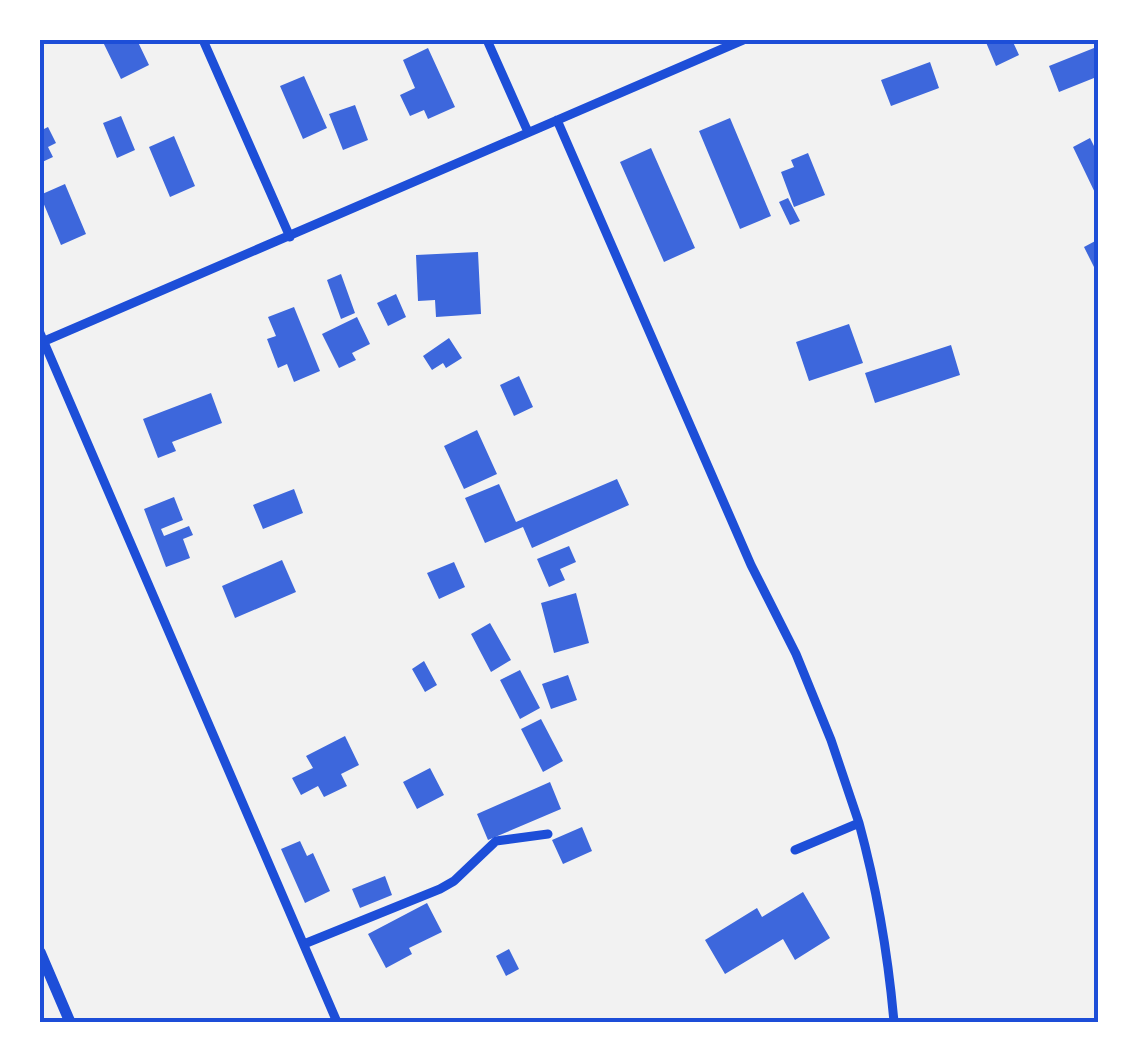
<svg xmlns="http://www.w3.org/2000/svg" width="1139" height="1062" font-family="'Golos Text',sans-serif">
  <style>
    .building { fill: #3d67dc }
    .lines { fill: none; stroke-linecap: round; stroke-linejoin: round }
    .minor { stroke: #1d4ed8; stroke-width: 9 }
    .secondary { stroke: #1d4ed8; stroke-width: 11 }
    .neatline { fill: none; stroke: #1d4ed8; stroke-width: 4 }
  </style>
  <rect width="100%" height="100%" fill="#f2f2f2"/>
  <!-- building -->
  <path class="building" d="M102 40H137L149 65 121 79Z
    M985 40H1012L1019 55 996 66Z
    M1099 46V76L1059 92 1049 66Z
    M428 48 455 107 428 119 424 110 410 116 400 95 415 88 403 60Z
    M930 62 939 88 891 106 881 80Z
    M304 76 327 128 303 139 280 86Z
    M355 105 368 140 343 150 329 114Z
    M121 116 135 150 117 158 103 123Z
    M730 118 771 216 740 229 699 131Z
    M48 127 56 143 48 147 53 157 40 163V131Z
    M174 136 195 186 170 197 149 147Z
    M1090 138 1099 156V201L1073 147Z
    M651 148 695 248 664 262 620 162Z
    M808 153 825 195 794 207 781 172 794 167 791 160Z
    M65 184 86 234 61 245 40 195Z
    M788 198 800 221 790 225 779 202Z
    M1099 239V277L1084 247Z
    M478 252 481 314 436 317 435 300 418 301 416 255Z
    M341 274 355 313 341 319 327 280Z
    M396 294 406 317 388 326 377 303Z
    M294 307 320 371 294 382 287 364 278 368 267 339 276 336 268 317Z
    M357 317 370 344 352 353 356 360 339 368 322 334Z
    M849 324 863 363 809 381 796 342Z
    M449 338 462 358 446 368 443 363 432 370 423 356Z
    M951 345 960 375 875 403 865 373Z
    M519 376 533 407 514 416 500 385Z
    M211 393 222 423 172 442 176 451 158 458 143 419Z
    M477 430 497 474 464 489 444 446Z
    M617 479 629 505 532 548 523 527 485 543 465 498 499 484 516 522Z
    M294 489 303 513 263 529 253 505Z
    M174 497 183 520 161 529 164 536 189 526 193 535 183 539 190 558 166 567 144 509Z
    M569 546 576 562 560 569 565 580 549 587 537 559Z
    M282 560 296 592 235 618 222 586Z
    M454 562 465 587 439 599 427 573Z
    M576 593 589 643 554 653 541 603Z
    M490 623 511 660 491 672 471 634Z
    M424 661 437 685 425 692 412 669Z
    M520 670 540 708 520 719 500 680Z
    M568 675 577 700 551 709 542 684Z
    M541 719 563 761 543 772 521 729Z
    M345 736 359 765 341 774 347 786 324 797 318 786 301 795 292 778 313 768 306 756Z
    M430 768 444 795 417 809 403 782Z
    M550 782 561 809 488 840 477 814Z
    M582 827 592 851 563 864 552 840Z
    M300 841 307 856 313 853 330 891 305 903 281 849Z
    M385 876 392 895 360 908 352 889Z
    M803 892 830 938 795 960 783 939 725 974 705 940 757 908 762 917Z
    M427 903 442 932 409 948 412 954 386 968 368 934Z
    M509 949 519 969 506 976 496 956Z"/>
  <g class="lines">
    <!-- minor -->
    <path class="minor" d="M203 40 290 237
      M487 40 528 132
      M557 120 751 565 796 654 831 740 859 823 795 850
      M40 333 337 1022
      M40 343 743 40
      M859 823C877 889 888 954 894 1022
      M304 944 440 889 454 881 496 841 548 834"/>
    <!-- secondary -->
    <path class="secondary" d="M40 952 70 1022"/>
  </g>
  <!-- border -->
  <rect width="1139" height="1062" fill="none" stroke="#ffffff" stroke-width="85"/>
  <rect x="42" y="42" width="1054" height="978" class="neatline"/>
</svg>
